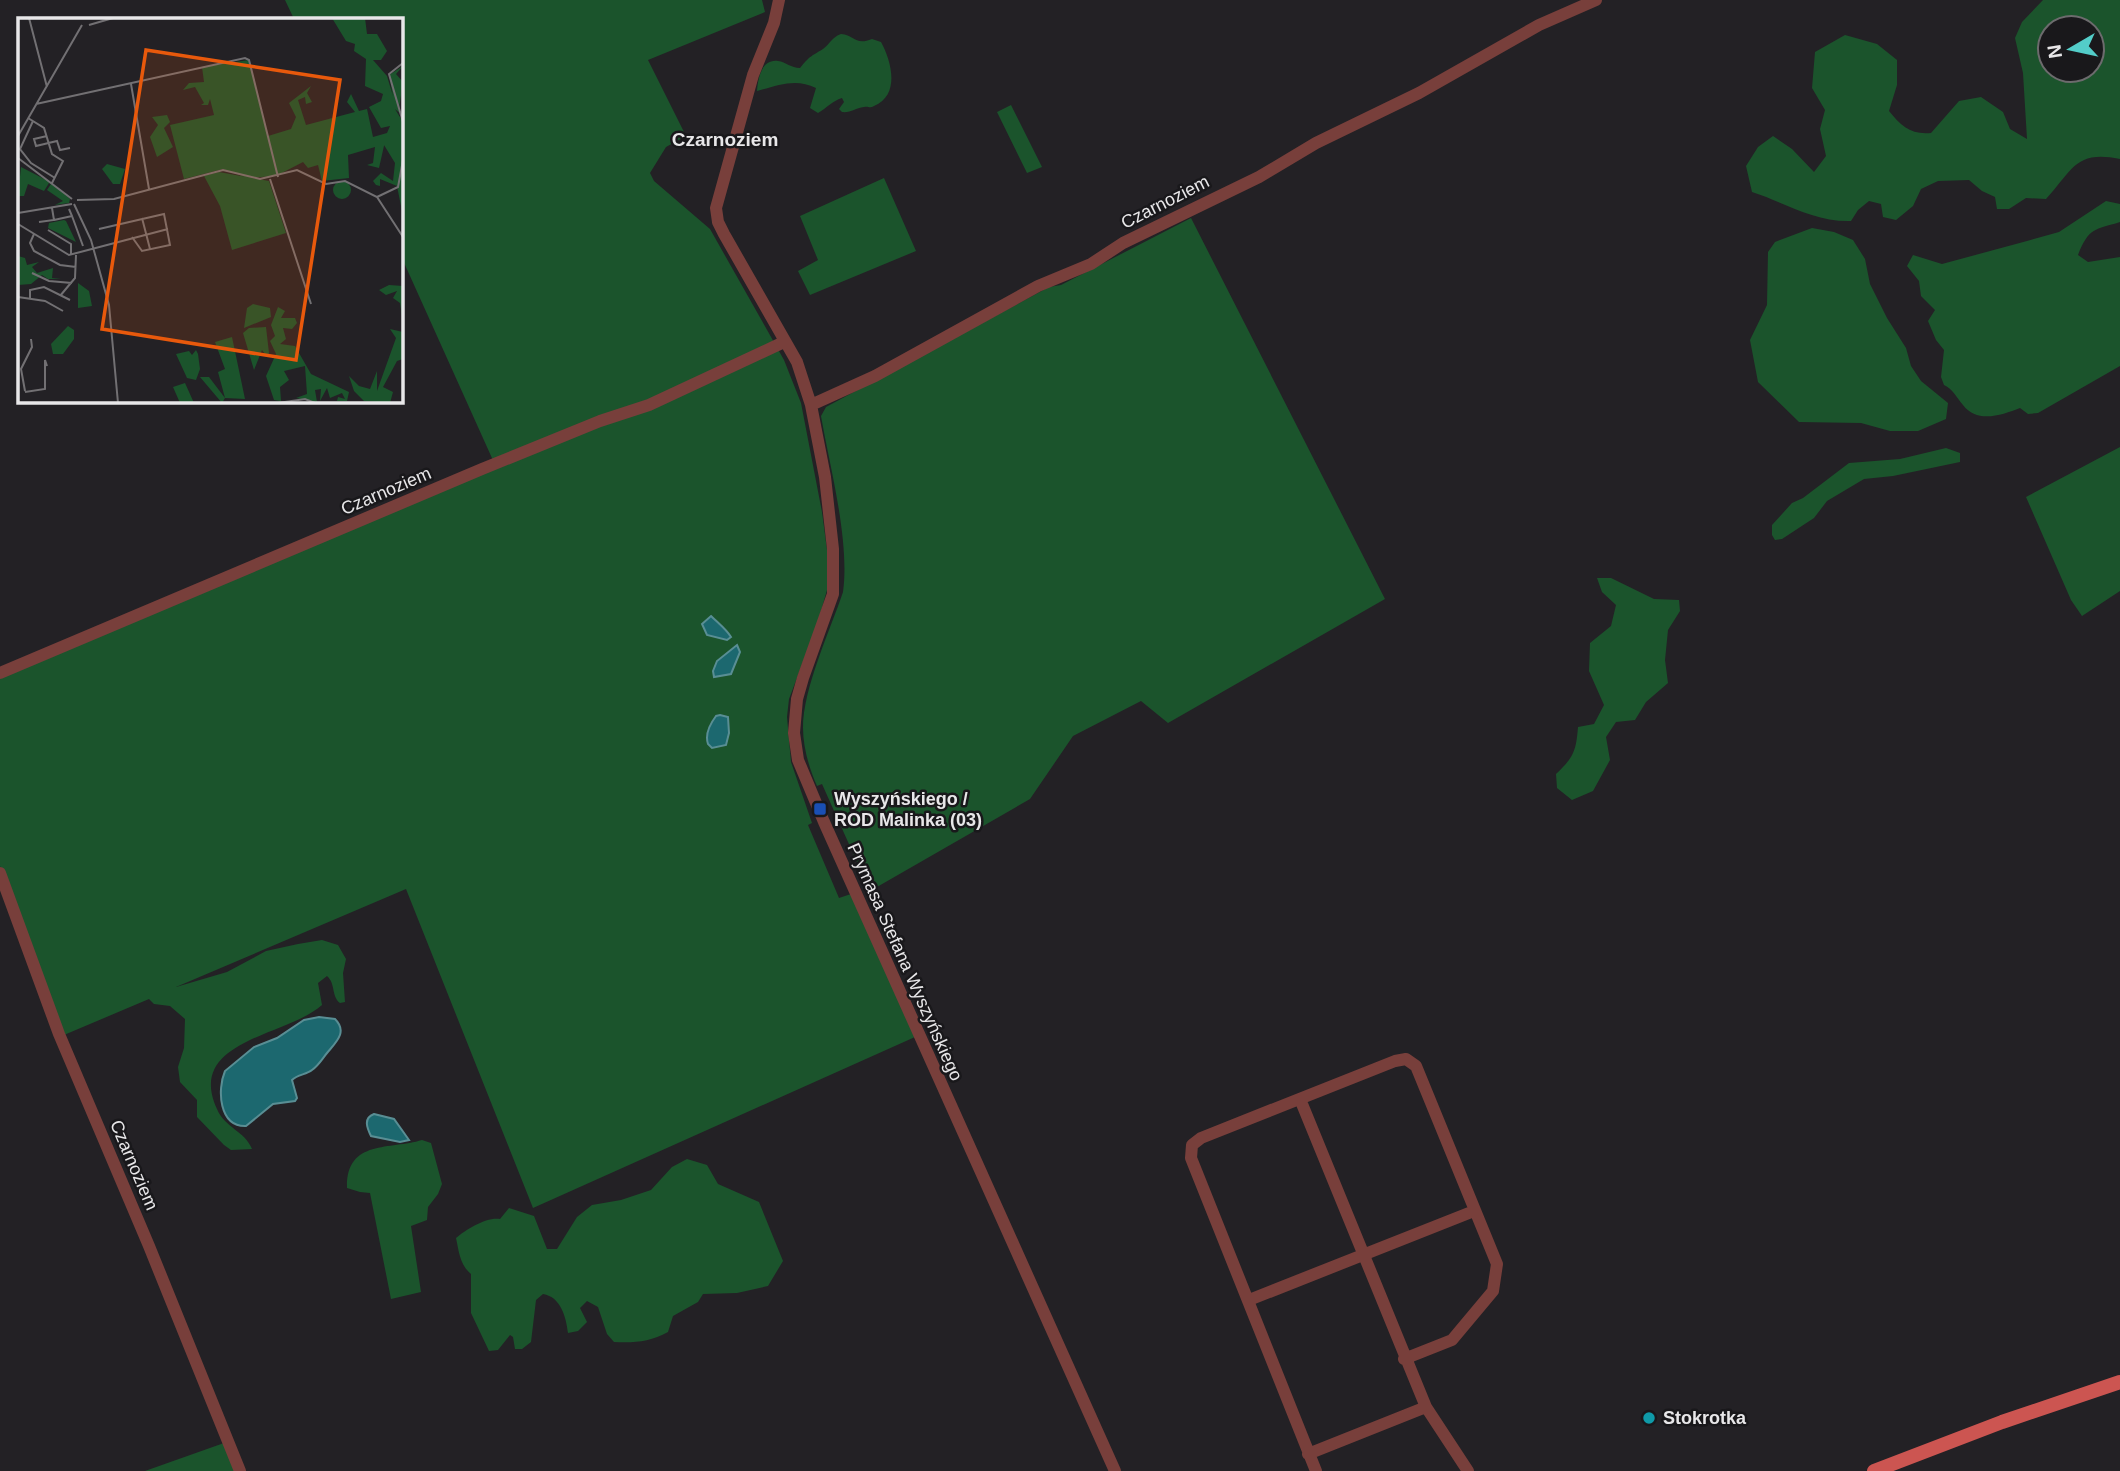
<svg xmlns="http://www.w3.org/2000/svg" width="2120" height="1471" font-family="Arial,sans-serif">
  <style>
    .green { fill: #1b542c; fill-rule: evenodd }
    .water { fill: #1c686f; stroke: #598e94; stroke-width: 2 }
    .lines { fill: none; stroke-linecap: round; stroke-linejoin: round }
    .minor { stroke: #783f3b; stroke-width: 12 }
    .major { stroke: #cc5551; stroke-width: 14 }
    .transit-dot { fill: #1a4fb4; stroke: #19181b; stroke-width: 2.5 }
    .culture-dot { fill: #0f9aa8; stroke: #19181b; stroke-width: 2.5 }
    .labels { text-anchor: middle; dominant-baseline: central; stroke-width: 5; stroke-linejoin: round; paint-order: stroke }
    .street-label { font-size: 18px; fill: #e8e7e9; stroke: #19181b }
    .poi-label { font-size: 18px; font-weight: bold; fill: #e8e7e9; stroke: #19181b; text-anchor: start }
    .neighbourhood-label { font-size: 19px; font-weight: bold; fill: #e8e7e9; stroke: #19181b }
    .inset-road { fill: none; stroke: #727073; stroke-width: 2 }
    .view { fill: #e8590c; fill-opacity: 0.15; stroke: #e8590c; stroke-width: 3.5 }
    .inset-edge { fill: none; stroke: #e8e7e9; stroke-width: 3.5 }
  </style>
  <rect width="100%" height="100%" fill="#232125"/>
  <!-- green -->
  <path class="green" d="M285 0H762L765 12 648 60 686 136 666 147 650 173 654 181 710 229 784 360 801 403 822 512 829 565 827 590 817 625 789 699 787 717 791 762 812 823 808 825 839 898 851 894 915 1037 533 1208 406 889 176 987 227 972 266 951 298 944 322 940 338 945 346 959 343 973 345 1002 340 1003C331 996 336 984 327 976L318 983 322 1005C288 1036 185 1040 217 1109 225 1128 245 1131 252 1149L231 1150 224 1145 197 1117V1100L180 1082 178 1067 184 1048 185 1019 170 1006 154 1004 149 999 64 1035 0 866V677L496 467 401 256V19H294Z
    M2043 0H2120V159C2075 150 2073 170 2046 199L2026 198 2009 209H1997L1995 197 1982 191 1969 180 1938 181 1921 189 1913 206 1896 220 1883 217 1881 204 1869 201 1858 210 1851 221C1814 222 1786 203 1752 192L1746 166 1758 147 1773 136 1792 149 1814 172 1826 156 1820 129 1825 110 1812 88 1815 52 1845 35 1877 44 1897 60V85L1889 111C1901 126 1911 135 1931 133L1959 101 1981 97 2003 112 2010 129 2027 139 2023 73 2015 38 2022 22ZM2050 28H2092V70H2050Z
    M841 34C855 35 855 46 872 39L881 42C891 60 901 95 874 106 868 109 870 106 864 107 855 108 851 113 842 112L839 109 844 102 842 98C832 101 827 108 818 113L810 108 816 88C796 78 779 85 757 91 758 79 761 59 778 61 786 62 791 68 800 68 810 56 810 57 823 49 830 44 832 37 841 34Z
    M1011 105 1042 167 1027 173 997 112Z
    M884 178 916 251 810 295 798 271 818 260 800 216Z
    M2106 201 2120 204V222C2095 230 2089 227 2078 255L2088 262 2120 257V366L2038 413 2028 414 2020 408C2002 415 1977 424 1963 405 1956 397 1953 389 1944 385L1941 377 1944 350 1936 340 1928 321 1935 310 1921 296 1919 281 1907 266 1913 255 1942 264 2027 241 2059 232Z
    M1191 218 1385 599 1168 723 1141 701 1073 736 1030 799 870 891 822 784 817 786C809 768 803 747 803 728 803 688 830 631 843 592 850 541 830 468 821 416L826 407 1049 287 1061 285Z
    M1812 228 1834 232 1853 240 1865 259 1870 284 1887 318 1906 348 1911 366 1921 381 1948 403 1946 419 1918 431H1890L1861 423 1799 422 1758 382 1750 340 1767 305 1768 252 1775 242Z
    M2120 447V591L2082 616 2071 600 2026 497Z
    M1946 448 1960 453V462L1893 476 1864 479 1827 501 1814 518 1782 539 1775 540 1772 535V525L1792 503 1803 498 1849 463 1900 459Z
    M1597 578H1611L1654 599 1679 600 1680 611 1668 630 1665 660 1668 683 1646 702 1635 720 1616 722 1606 737 1610 760 1593 791 1572 800 1557 788 1556 774C1574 757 1576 751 1578 727L1594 724 1604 705 1589 671 1590 643 1611 626 1616 605 1602 592Z
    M422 1140 431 1143 442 1184 438 1194 428 1207 427 1220 411 1226 421 1292 391 1299 370 1193 360 1192 347 1188C346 1139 390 1150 422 1140Z
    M687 1159 707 1165 718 1184 759 1202 783 1261 768 1286 737 1293 703 1294 698 1302 673 1316 668 1332C650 1342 634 1343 614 1342L607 1334 598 1307 587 1301 580 1308 587 1322 578 1331 568 1333C566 1317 561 1297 543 1294L536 1300 531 1342 522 1349H515L513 1337 510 1335 498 1350 489 1351 471 1313V1274C460 1265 459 1252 456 1238 467 1229 486 1217 500 1219L509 1208 534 1216 547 1249H557L577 1217 592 1205 621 1200 651 1190 672 1167Z
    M224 1443 235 1471H145Z"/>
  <!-- water -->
  <path class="water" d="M711 616C718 623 726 629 731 637L727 640 707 635 702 624Z
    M737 645 740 652 731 674 714 677 713 671 717 661Z
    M720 715 728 717 729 733 726 745 712 748 708 744C705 735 710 724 716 716Z
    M319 1017 335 1019C348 1032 336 1042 327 1053 322 1059 319 1065 312 1070 306 1075 298 1074 292 1080L297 1098 295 1101 273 1104 246 1126C219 1127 217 1090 225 1071L254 1047 277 1038 304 1020Z
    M374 1114 394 1119 409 1140 400 1142 371 1136C367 1128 363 1118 374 1114Z"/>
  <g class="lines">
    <!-- minor -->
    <path class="minor" d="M779 0 774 23 753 75 716 208 718 222 724 234 797 362 811 405 825 477 833 549V594L803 678 797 699 794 733 798 760 824 822 1115 1471
      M811 405 875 376 1038 286 1091 264 1123 243 1259 177 1316 143 1419 93 1539 25 1596 0
      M0 673 482 469 600 421 649 405 784 342
      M0 873 59 1034 149 1246 240 1471
      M1300 1099 1426 1407 1468 1471
      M1249 1300 1474 1211
      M1308 1454 1426 1407
      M1316 1471 1191 1158 1192 1145 1201 1138 1395 1061 1406 1059 1416 1066 1497 1264 1493 1291 1452 1340 1404 1359"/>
    <!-- major -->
    <path class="major" d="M1874 1471 2002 1422 2120 1382"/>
  </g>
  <!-- markers -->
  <rect class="transit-dot" x="813" y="802" width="14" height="14" rx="3.5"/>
  <circle class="culture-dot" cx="1649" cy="1418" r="7"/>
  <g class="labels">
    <!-- street labels -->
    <g class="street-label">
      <text transform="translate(1165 202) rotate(-27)">Czarnoziem</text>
      <text transform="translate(386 491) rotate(-23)">Czarnoziem</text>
      <text transform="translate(905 962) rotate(66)">Prymasa Stefana Wyszyńskiego</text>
      <text transform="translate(134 1165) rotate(67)">Czarnoziem</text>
    </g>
    <!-- poi labels -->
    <g class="poi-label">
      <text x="834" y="799">Wyszyńskiego /<tspan x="834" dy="21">ROD Malinka (03)</tspan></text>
      <text x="1663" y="1418">Stokrotka</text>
    </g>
    <!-- neighbourhood labels -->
    <g class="neighbourhood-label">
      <text x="725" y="139">Czarnoziem</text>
    </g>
  </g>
  <!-- overview -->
  <g transform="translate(18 18)">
    <rect width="385" height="385" fill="#232125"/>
    <path d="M314 0H347L349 16H359L369 33 363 42H355L369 58 375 78 371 57 385 48 378 56 385 64 381 91 385 98 377 91 385 104V198L379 168 362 161V168L358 167 355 163 363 155 375 163 377 145 366 127 368 119 361 150 349 147 355 145 357 129 330 137 331 160 304 163 300 147 290 150 285 144 258 158 230 160 205 151 166 161 152 107 196 97 192 81 190 87H183L186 85 177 69 165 72 171 65 186 64 184 49 231 42 250 118 273 111 278 99 271 85 293 68 289 75 294 84 288 86 287 79 280 82 288 107 337 94 329 84 333 76 341 93 349 91 355 119 369 115 372 108 363 110 351 89 363 83 365 76 347 68 348 41 336 33 337 26 328 23ZM149 97 152 104 146 110 155 129 139 139 132 119 140 107 134 99ZM89 146 107 151 102 166H95L84 151ZM3 149 34 165 52 181 51 185 37 187 45 183 29 172 33 166 31 165 26 173 10 166 6 178H0ZM201 154 251 163 268 215 214 232 202 188 186 158ZM315 172a9 9 0 1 1 18 0a9 9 0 1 1-18 0ZM46 202 48 203 58 224 30 210 31 205ZM0 238 7 240 9 247 21 244 14 249 19 255 35 250 34 260 43 261H30L24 257 13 266 0 267ZM60 265 71 273 74 288 60 290ZM371 267 385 268V305L382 285 375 280 379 273 368 277 361 272ZM235 286 252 290 253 299 226 310 229 290ZM260 289 267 293 263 300H277L279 305 274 311 265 310 268 321 262 326 277 328 293 356 331 374 329 383H319L320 379 327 381 324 375 312 380 309 370 302 383 303 371 297 372 299 384 278 380 289 376 287 348 266 353 271 362 262 369 263 383 256 382 248 358 258 336 252 323 257 318 253 307ZM50 308 56 312V321L45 336H35L33 326ZM248 309 251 335 249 339 244 332 236 352 225 315 231 310ZM372 311 385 314V341L379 343 365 369 375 374 372 385 346 383 336 373 331 358 341 368 352 371 359 353V373L378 320ZM214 319 227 381 207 380 204 385 182 359H191L207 380 200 354 207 351 197 324ZM171 333 174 337 178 332 180 336 182 351 178 362 169 360 158 336ZM167 365 176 385H162L155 369Z" fill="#1b542c"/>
    <path class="inset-road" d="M11 0 29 69M71 7 95 0M385 45 371 56 385 104M113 66 131 171M18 86 227 40 231 42 260 159M10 100 26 110 34 136 45 143 34 165M15 103 2 131 13 145 37 160M0 118 64 7M29 118 16 121 18 128 39 123 42 132 52 130M0 140 54 181M252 161 293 286M359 179 380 169 385 142M59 182 96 181 205 152 242 161 279 152 308 166 327 163 359 179 385 219M56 186 73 222 91 287 100 385M0 195 54 186M54 198 65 228M124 200 132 231M36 202 54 198 51 191M21 204 36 202 34 190M0 206 51 237 150 211M81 211 146 196 152 227 124 233 114 219M30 212 53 226V237M16 216 12 225 16 233 42 247 58 249M14 255 31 263 54 265M42 278 57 260 58 237M0 279 27 283 45 293M12 280V272L26 269 52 282M7 373 3 351 14 329 13 321M7 374 27 371V342L29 348M260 385 287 381 297 385"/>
    <path class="view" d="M128 32 322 62 278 342 84 311Z"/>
    <rect width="385" height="385" class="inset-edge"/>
  </g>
  <!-- north arrow -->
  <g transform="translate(2071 49) rotate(261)"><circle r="33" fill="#19181b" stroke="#6c6b6d" stroke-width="2"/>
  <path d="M0-5L12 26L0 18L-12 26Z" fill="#53cdc9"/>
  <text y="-10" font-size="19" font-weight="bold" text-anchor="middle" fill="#e8e7e9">N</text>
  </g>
</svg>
